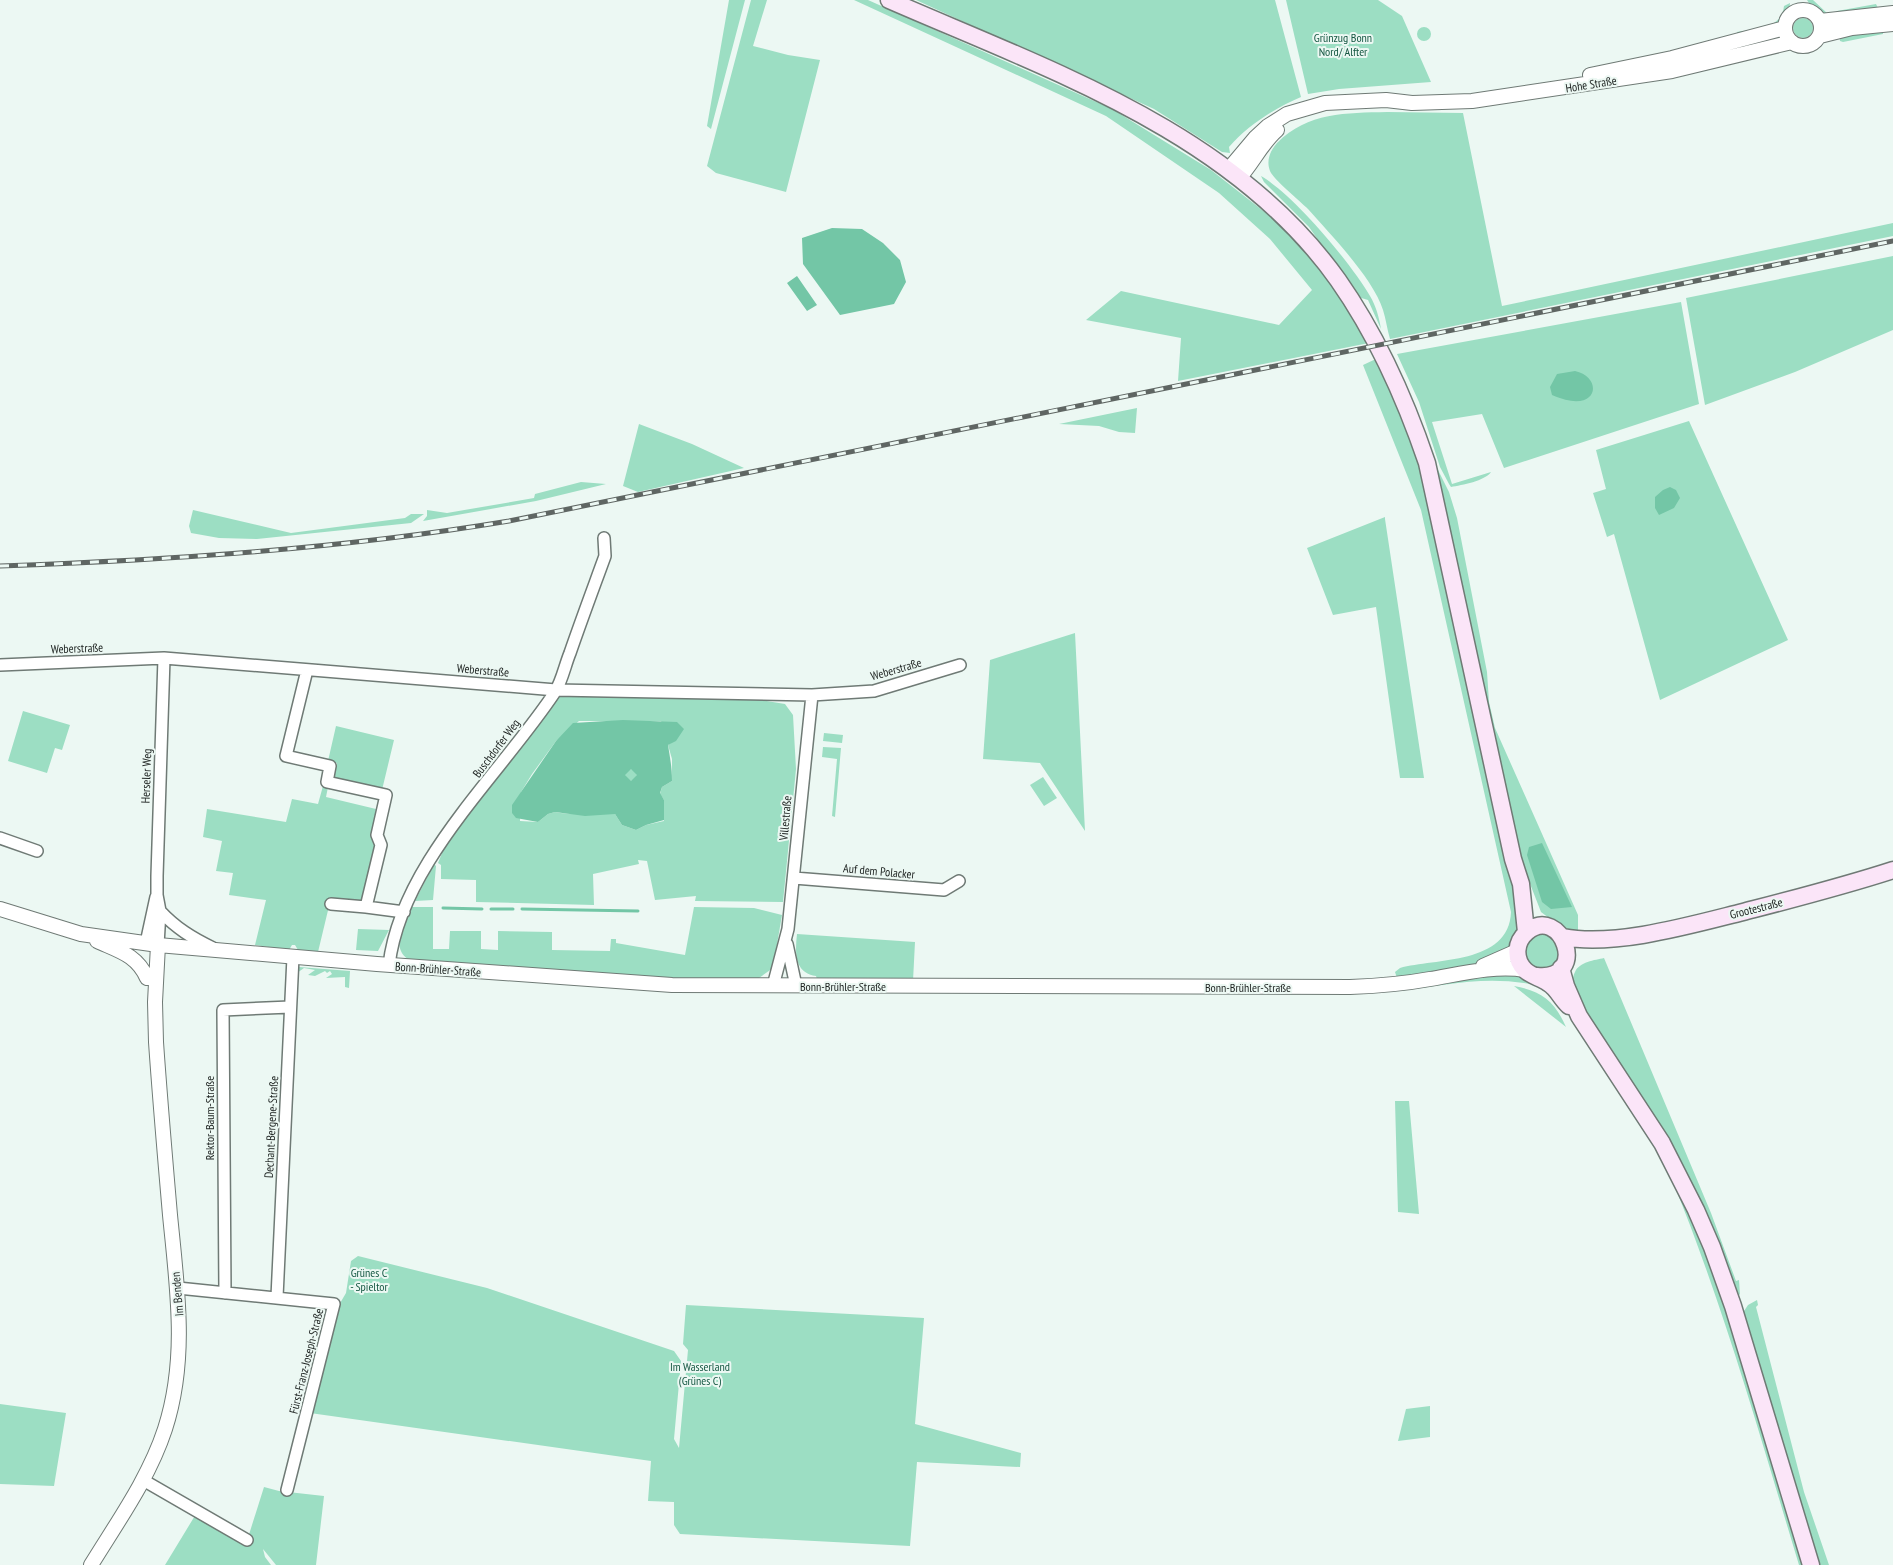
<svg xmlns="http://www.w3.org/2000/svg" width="1893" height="1565" font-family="'PT Sans Narrow',sans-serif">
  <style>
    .green { fill: #9cdec3; fill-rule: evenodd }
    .water { fill: #73c6a6; fill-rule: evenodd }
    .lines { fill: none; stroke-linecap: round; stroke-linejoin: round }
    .stream { stroke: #73c6a6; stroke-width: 3 }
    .minor-casing { stroke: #6f7a75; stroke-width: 14 }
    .tertiary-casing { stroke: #6f7a75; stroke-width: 16 }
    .secondary-casing { stroke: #6f7a75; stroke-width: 19 }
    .minor { stroke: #fff; stroke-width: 11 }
    .tertiary { stroke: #fff; stroke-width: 14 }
    .secondary { stroke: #fbe5f8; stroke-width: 16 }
    .rail-casing { stroke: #5f6663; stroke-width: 5 }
    .rail { stroke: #ecf8f3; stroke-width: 3; stroke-dasharray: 9; stroke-linecap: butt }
    .labels { text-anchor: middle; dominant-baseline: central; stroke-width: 4; stroke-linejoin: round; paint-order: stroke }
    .park-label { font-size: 12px; fill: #155742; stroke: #ecf8f3 }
    .street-label { font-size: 12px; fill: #1c211f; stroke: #ecf8f3 }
  </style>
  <rect width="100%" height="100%" fill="#ecf8f3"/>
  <!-- green -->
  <path class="green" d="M729 0H745L711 129 707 126Z
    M751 0H767L753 46 788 55 820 60 786 192 716 173 707 166Z
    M854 0H868L1112 109 1211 170 1280 224 1297 243 1337 291 1369 343 1178 381 1181 338 1086 320 1121 291 1279 325 1312 290 1270 239 1219 193 1106 116Z
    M916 0H1275L1301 97C1275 108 1248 125 1229 147L1230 153 1222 152 1154 109Z
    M1286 0H1378L1402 16 1431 82 1339 89 1308 94Z
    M1807 0H1813L1828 14 1823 16 1811 6Z
    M1790 3 1789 11 1782 23 1737 38V32C1755 29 1782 29 1784 6Z
    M1876 4 1878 8 1835 13 1837 11Z
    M1793 28a10 10 0 1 1 20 0a10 10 0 1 1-20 0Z
    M1417 34a7 7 0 1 1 14 0a7 7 0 1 1-14 0Z
    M1883 30V34L1843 42 1840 41 1839 34Z
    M1387 112 1463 113 1502 306 1893 223V236L1390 339C1387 329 1386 319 1383 310 1373 278 1330 234 1308 209 1300 201 1273 179 1270 171 1266 161 1270 151 1277 143 1308 112 1346 113 1387 112Z
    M1261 176C1294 195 1350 262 1370 296 1376 306 1379 317 1381 329L1368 300 1358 297 1309 227 1264 182Z
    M1893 256V330L1795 372 1705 405 1686 298Z
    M1681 302 1699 404 1504 468 1482 414 1432 422 1452 484 1491 472C1485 481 1462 485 1451 487L1449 484 1440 467 1419 402 1397 354Z
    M1378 358 1398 402 1426 486 1520 905C1520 920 1519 936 1508 948 1491 967 1423 974 1397 978L1395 972 1400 968C1435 958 1509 965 1511 912L1421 510 1363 365Z
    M1137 408 1135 433 1119 432 1099 426 1059 424Z
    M1689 421 1788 640 1660 700 1614 534 1607 537 1593 493 1606 489 1596 450Z
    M639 424 692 444 744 468 638 492 623 486Z
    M1436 466 1449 492 1457 518 1487 672 1489 702 1495 728 1578 915V936L1569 933 1541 912 1520 858Z
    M581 482 606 484 536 501 423 521 427 516V510L447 513 534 498 535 494Z
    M193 510 291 533 405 518 411 514H424L411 523 257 539 219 538 191 533 189 526Z
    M1385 517V519L1424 778H1400L1376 607 1333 615 1307 548Z
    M1075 633 1085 831 1040 763 983 759 990 660Z
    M559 695 749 698 785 704 793 715 796 769 783 902 695 901 696 896 655 900 647 861 638 860 639 864 593 874 594 905 476 902V880L441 879V865L438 863 447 841ZM579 721H661L672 742 668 745 672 759V781L662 787 660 794 664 800V821L646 825 636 830 622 825 615 814C595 812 575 816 555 812L548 814 538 822 520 821 521 792 532 774 556 741Z
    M23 711 70 725 62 750 55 748 47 773 8 761Z
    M336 726 394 740 382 790 333 781 337 763 328 761Z
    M824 733 843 735 842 743 823 741Z
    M823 747 841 748 835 817 832 816 837 759 822 757Z
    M625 775a6 6 0 1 1 12 0a6 6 0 1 1-12 0Z
    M1043 777 1057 798 1044 806 1030 785Z
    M323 786 328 787 326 797 376 809 371 837 376 846 361 902H330L318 952 298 950 295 945H292L289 950 255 945 266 900 229 895 233 873 216 871 222 841 203 837 207 809 286 822 292 799 318 804Z
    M434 864 436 866 433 900 415 901Z
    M412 907H433V949H449L450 931H481V949L498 950V931L552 932V950L610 951 611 939H616V943L685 955 694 907 754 908 782 915 773 968 759 978H673L411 961C388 949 405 924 412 907Z
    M358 929 389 930 378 951 356 950Z
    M1524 951a18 18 0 1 1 36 0a18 18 0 1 1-36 0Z
    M797 934 915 942 913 981 817 979 816 976C794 973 795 952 797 934Z
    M1604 958 1711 1213 1736 1281 1739 1280 1740 1295 1735 1291 1570 987C1574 982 1572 977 1575 972 1579 962 1595 960 1604 958Z
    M299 967 350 971 349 988 345 987V977L326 978 332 974 330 971 327 973 325 971 315 976 308 975 315 970 304 968 297 973Z
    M1510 972 1540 986C1487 974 1449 985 1398 991Z
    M1514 986C1541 991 1554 1000 1566 1027Z
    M1395 1101H1409L1419 1214 1398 1212Z
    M1676 1181 1723 1293 1806 1565H1799C1760 1436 1724 1307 1673 1182Z
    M358 1256 487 1288 674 1351 681 1361 674 1439 679 1448 688 1350 683 1344 686 1305 924 1318 915 1424 1021 1453 1020 1467 917 1462 910 1546 680 1534 674 1525V1502L648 1501 651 1461 310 1413 336 1310 346 1293 351 1261Z
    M1757 1300 1758 1305 1756 1307 1804 1492 1829 1565H1819L1742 1314 1748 1305Z
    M0 1404 66 1413 54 1486 0 1484Z
    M1430 1406V1437L1398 1441 1406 1409Z
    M264 1487 279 1491 324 1496 316 1565H276L263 1549 265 1557 271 1565H165L196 1514 246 1544Z"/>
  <!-- water -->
  <path class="water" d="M832 228 862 229 883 243 900 260 906 282 894 304 840 315 803 264 802 238Z
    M797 276 817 305 807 311 787 283Z
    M1575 371C1604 377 1599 416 1552 395L1550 387 1557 374Z
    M1670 487 1676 490 1680 498 1674 508 1659 515 1655 508V497L1663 490Z
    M623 720 677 722 684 729 676 741 668 745C670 758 672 767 672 781L662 787 660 793 664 800V820L646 825 636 830 622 825 615 814 585 816 555 812 548 814 538 822 516 818 512 813V805L556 741 573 723ZM631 769 637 775 631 781 625 775Z
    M1542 843 1572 907 1551 909 1542 902 1527 855 1529 847Z"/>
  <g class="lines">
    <!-- stream -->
    <path class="stream" d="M443 908 482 909
      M491 909H513
      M522 909 638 911"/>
    <defs>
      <path id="minor" d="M0 665 164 658 556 690 812 695 874 691 960 665
        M307 670 286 756 330 766 327 782 386 795 377 835 381 845 366 907 404 912
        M0 838 37 851
        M794 878 944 890 959 881
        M331 904 366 907
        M160 911C176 928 192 938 213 948
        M146 943 156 897
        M787 944 796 986
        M158 945 160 911 157 895V876L164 658
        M389 965C401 863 500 775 555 692 562 681 565 665 570 653 581 621 593 589 605 556L604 538
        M773 986 788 929 812 695
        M178 1288 334 1304 287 1490
        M225 1293 223 1010 290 1007
        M277 1297 293 957
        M143 1480 247 1540"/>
      <path id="tertiary" d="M1785 28a18 18 0 1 1 36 0a18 18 0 1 1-36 0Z
        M1820 21 1893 13
        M1820 36 1852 28 1893 24
        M1590 75 1672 58 1785 28
        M1228 170 1255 138 1268 126 1287 114 1325 103 1386 100 1412 103 1472 101 1672 71 1792 42
        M1239 178C1253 163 1261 144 1277 130
        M0 909 81 934 158 945 377 964 672 985 1350 987C1376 986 1403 984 1430 979 1460 974 1494 965 1525 970
        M97 941C119 951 137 955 147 978
        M1483 966 1517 951
        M91 1565C118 1521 149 1478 165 1429 188 1358 177 1287 170 1215 165 1157 160 1100 156 1042L155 1002 158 945"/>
      <path id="secondary" d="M889 0C1049 70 1233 132 1338 280 1378 337 1405 398 1427 463L1513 859 1521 884 1526 932
        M1563 937C1615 947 1691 925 1743 912 1793 899 1844 886 1893 870
        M1561 968 1566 986 1579 1016 1662 1143 1696 1210 1712 1247 1733 1306 1811 1565
        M1537 976C1591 981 1561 903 1527 932 1515 942 1514 959 1525 970 1531 976 1541 978 1548 983 1557 988 1561 999 1569 1006"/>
    </defs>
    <!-- minor casing -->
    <use href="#minor" class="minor-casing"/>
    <!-- tertiary casing -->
    <use href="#tertiary" class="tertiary-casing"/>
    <!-- secondary casing -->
    <use href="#secondary" class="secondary-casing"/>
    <!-- minor -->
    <use href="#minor" class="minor"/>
    <!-- tertiary -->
    <use href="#tertiary" class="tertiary"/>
    <!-- secondary -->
    <use href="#secondary" class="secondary"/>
    <defs>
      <path id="rail" d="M0 566C170 560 340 549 509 521L1893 241"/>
    </defs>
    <!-- rail casing -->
    <use href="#rail" class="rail-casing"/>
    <!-- rail -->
    <use href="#rail" class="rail"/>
  </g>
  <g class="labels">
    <!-- park labels -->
    <g class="park-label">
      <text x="1343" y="37">Grünzug Bonn<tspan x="1343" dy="14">Nord/ Alfter</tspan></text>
      <text x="369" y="1272">Grünes C<tspan x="369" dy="14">- Spieltor</tspan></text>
      <text x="700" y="1366">Im Wasserland<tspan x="700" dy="14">(Grünes C)</tspan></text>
    </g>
    <!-- street labels -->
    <g class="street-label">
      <text transform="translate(1591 84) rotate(-9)">Hohe Straße</text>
      <text transform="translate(77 648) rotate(-2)">Weberstraße</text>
      <text transform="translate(896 669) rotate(-16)">Weberstraße</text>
      <text transform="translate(483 670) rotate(5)">Weberstraße</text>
      <text transform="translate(496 748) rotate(-53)">Buschdorfer Weg</text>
      <text transform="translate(146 776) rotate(-88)">Herseler Weg</text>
      <text transform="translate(785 818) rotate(-85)">Villestraße</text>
      <text transform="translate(879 871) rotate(5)">Auf dem Polacker</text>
      <text transform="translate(1756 908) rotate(-14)">Grootestraße</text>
      <text transform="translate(438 969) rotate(4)">Bonn-Brühler-Straße</text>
      <text x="843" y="986">Bonn-Brühler-Straße</text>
      <text x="1248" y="987">Bonn-Brühler-Straße</text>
      <text transform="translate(209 1118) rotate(-90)">Rektor-Baum-Straße</text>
      <text transform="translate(271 1127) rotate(-87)">Dechant-Bergene-Straße</text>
      <text transform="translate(177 1294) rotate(-95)">Im Benden</text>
      <text transform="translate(306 1361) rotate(-76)">Fürst-Franz-Joseph-Straße</text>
    </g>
  </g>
</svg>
